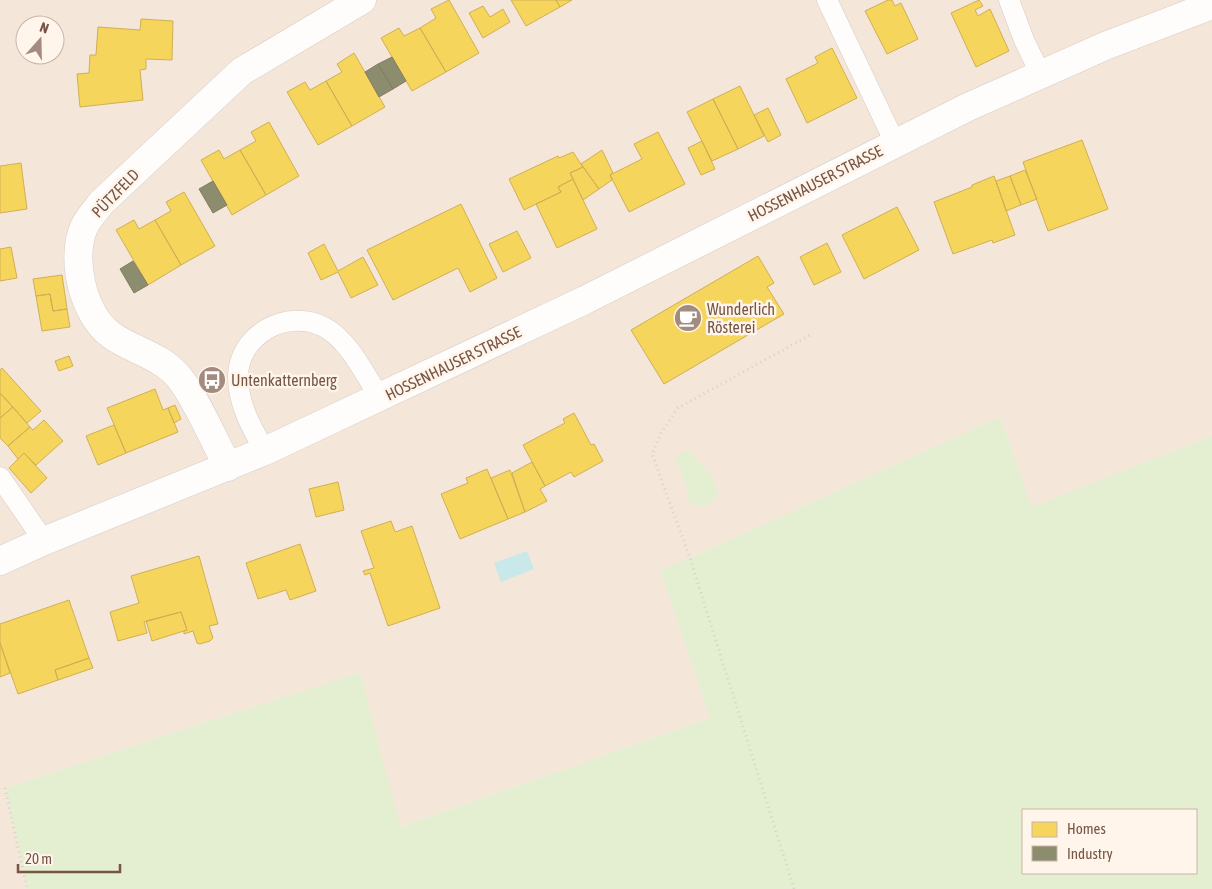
<svg xmlns="http://www.w3.org/2000/svg" width="1212" height="889" font-family="'Asap Condensed',sans-serif">
  <style>
    .residential { fill: #f4e6d8; fill-rule: evenodd }
    .green { fill: #e4eed1; fill-rule: evenodd }
    .water { fill: #c9e8e9 }
    .homes { fill: #f6d55c; stroke: #d0af55 }
    .industry { fill: #8c8c6e; stroke: #867c62 }
    .lines { fill: none; stroke-linecap: round; stroke-linejoin: round }
    .service-casing { stroke: #d6ccc5; stroke-width: 21 }
    .minor-casing { stroke: #d6ccc5; stroke-width: 29 }
    .tertiary-casing { stroke: #d6ccc5; stroke-width: 29 }
    .path { stroke: #dad0cb; stroke-width: 3; stroke-dasharray: 1 4; stroke-linecap: butt }
    .service { stroke: #fefdfc; stroke-width: 20 }
    .minor { stroke: #fefdfc; stroke-width: 28 }
    .tertiary { stroke: #fefdfc; stroke-width: 28 }
    .labels { text-anchor: middle; dominant-baseline: central; stroke-width: 5; stroke-linejoin: round; paint-order: stroke }
    .street-label { font-size: 16px; fill: #775546; stroke: #fff5ea }
    .poi-label { font-size: 16px; fill: #775546; stroke: #fff5ea; text-anchor: start }
  </style>
  <rect width="100%" height="100%" fill="#f8f0e8"/>
  <!-- residential -->
  <path class="residential" d="M0 0H1212V436L1032 508 1000 417 690 558 660 569 710 718 399 827 360 672 5 788 27 889H0ZM25 25H55V55H25Z"/>
  <!-- green -->
  <path class="green" d="M1000 417 1032 507 1212 436V889H27L5 788 360 672 400 827 710 718 660 569 690 558ZM1023 810H1196V873H1023Z
    M688 449 715 480 718 497 704 507 689 503 684 478 674 458Z"/>
  <!-- water -->
  <path class="water" d="M527 551 534 569 501 582 494 563Z"/>
  <!-- homes -->
  <path class="homes" d="M449 0 479 53 446 72 420 28 436 18 431 9Z
    M511 0H556L560 7 526 26Z
    M556 0H572L560 7Z
    M888 0H892L895 6 901 3 918 39 887 54 865 11Z
    M979 0 983 6 975 10 978 16 990 9 1009 51 976 67 951 13Z
    M483 6 490 17 503 9 510 22 483 38 469 13Z
    M141 19 173 21 172 60 146 59V69L140 70 143 100 80 107 77 74 89 73 90 55H96L98 27 140 30Z
    M399 28 404 36 420 28 446 72 412 91 381 38Z
    M832 48 857 98 807 123 786 79 818 63 815 57Z
    M354 53 385 107 352 126 326 81 342 72 337 64Z
    M326 81 352 126 318 145 287 92 305 82 310 90Z
    M740 86 764 136 738 149 713 99Z
    M713 99 738 149 712 161 687 112Z
    M768 108 781 135 768 142 754 115Z
    M269 122 299 176 266 195 240 150 256 141 251 132Z
    M658 132 685 184 629 212 610 175 642 159 634 144Z
    M1082 140 1108 209 1048 231 1023 162Z
    M702 141 715 169 701 175 688 148Z
    M219 150 224 159 240 150 266 195 232 215 201 160Z
    M602 150 613 173 610 175 612 180 599 189 581 164Z
    M573 152 583 167 570 173 573 179 558 187 561 192 524 210 509 179 558 156 559 158Z
    M21 163 27 209 0 213V166Z
    M583 167 599 189 583 200 570 173Z
    M1025 170 1037 199 1021 205 1010 176Z
    M994 176 1015 235 993 243 992 240 953 254 934 202 972 187V185Z
    M1010 176 1021 205 1006 211 996 181Z
    M573 179 597 229 557 248 536 204 561 192 558 187Z
    M184 192 215 246 181 265 155 220 171 211 166 202Z
    M461 204 497 278 470 292 458 268 393 300 367 250Z
    M897 207 919 250 864 279 842 235Z
    M134 220 139 229 155 220 181 265 148 285 116 230Z
    M517 231 531 258 503 272 489 244Z
    M827 243 841 272 814 285 800 257Z
    M324 244 338 271 363 257 378 285 351 298 338 272 321 280 308 253Z
    M11 247 17 278 0 281V249Z
    M758 256 774 283 767 287 784 314 664 384 631 330Z
    M62 275 67 309 53 311 50 294 36 296 33 279Z
    M50 294 53 311 67 309 70 327 42 331 36 296Z
    M69 356 73 366 59 371 55 361Z
    M2 368 41 411 27 423 0 393V370Z
    M155 389 163 410 168 408 178 432 126 453 107 408Z
    M0 393 13 407 0 418Z
    M175 405 181 419 174 423 168 408Z
    M13 407 30 427 8 446 0 438V418Z
    M574 413 591 445 594 444 603 461 574 477 571 472 545 486 523 445 565 423 563 419Z
    M44 420 63 441 36 465 24 453 18 459 8 446 30 427 33 430Z
    M114 425 126 453 98 465 86 436Z
    M24 453 47 478 31 493 9 468Z
    M532 462 545 486 540 489 547 501 525 512 512 473Z
    M487 469 508 519 460 539 441 494 468 483 466 478Z
    M510 470 525 512 508 519 491 478Z
    M338 482 344 510 316 517 309 489Z
    M391 521 395 532 412 526 440 608 388 626 370 573 365 575 363 571 374 568 361 531Z
    M300 544 316 591 290 600 286 590 258 599 246 563Z
    M199 556 218 624 209 626 213 638 210 641 200 644 197 643 193 631 184 634V631L187 630 181 612 144 622 147 633 118 641 110 612 139 603 131 576Z
    M69 600 89 658 55 670 58 680 18 694 0 643V624Z
    M181 612 187 630 152 641 146 621Z
    M0 643 10 673 0 677Z
    M89 658 93 668 58 680 55 670Z"/>
  <!-- industry -->
  <path class="industry" d="M392 57 406 81 393 89 378 64Z
    M378 64 393 89 379 97 365 72Z
    M213 181 227 205 213 213 199 189Z
    M133 261 148 285 134 293 120 269Z"/>
  <g class="lines">
    <defs>
      <path id="service" d="M827 0 895 143
        M1009 0 1024 40 1041 75
        M265 451C252 429 238 404 238 377 238 334 288 308 324 327 349 340 365 375 380 398
        M0 477 44 541"/>
      <path id="minor" d="M228 467C214 441 198 402 181 380 164 356 133 351 111 335 83 314 70 259 84 227 88 218 96 210 102 202L242 71 362 0"/>
      <path id="tertiary" d="M0 561 44 541 265 451 585 300 968 107 1105 46 1212 5"/>
    </defs>
    <!-- service casing -->
    <use href="#service" class="service-casing"/>
    <!-- minor casing -->
    <use href="#minor" class="minor-casing"/>
    <!-- tertiary casing -->
    <use href="#tertiary" class="tertiary-casing"/>
    <!-- path -->
    <path class="path" d="M5 788 27 889
      M794 889 690 558 652 454 661 433 678 408 812 334"/>
    <!-- service -->
    <use href="#service" class="service"/>
    <!-- minor -->
    <use href="#minor" class="minor"/>
    <!-- tertiary -->
    <use href="#tertiary" class="tertiary"/>
  </g>
  <!-- icons -->
  <defs>
    <symbol id="cafe-disc" viewBox="-11 -11 22 22"><circle r="9.5" fill="#a48b7f" stroke="#fff5ea"/><path d="M-5.5-4.5H6V0H3Q3 3.5 0 3.5H-2.5Q-5.5 3.5-5.5 0ZM3-3.2v2h1.7v-2ZM-6 4.5H4V6H-6Z" fill="#fff"/></symbol>
    <symbol id="bus-disc" viewBox="-11 -11 22 22"><circle r="9.5" fill="#a48b7f" stroke="#fff5ea"/><path d="M-5-6H5V4H4V6H2V4H-2V6H-4V4H-5ZM-3.5-4V0h7V-4ZM-3.5 1.2v1.5H-2V1.2ZM2 1.2v1.5H3.5V1.2Z" fill="#fff"/></symbol>
  </defs>
  <g fill-rule="evenodd">
    <use href="#cafe-disc" x="672" y="302" width="32" height="32"/>
    <use href="#bus-disc" x="196" y="364" width="32" height="32"/>
  </g>
  <g class="labels">
    <!-- street labels -->
    <g class="street-label">
      <text transform="translate(815 183) rotate(-27)">HOSSENHAUSER STRASSE</text>
      <text transform="translate(115 193) rotate(-46)">PÜTZFELD</text>
      <text transform="translate(453 363) rotate(-26)">HOSSENHAUSER STRASSE</text>
    </g>
    <!-- poi labels -->
    <g class="poi-label">
      <text x="707" y="309">Wunderlich<tspan x="707" dy="18">Rösterei</tspan></text>
      <text x="231" y="380">Untenkatternberg</text>
    </g>
  </g>
  <!-- legend -->
  <rect x="1022" y="809" width="175" height="65" fill="#fff5ea" stroke="#c9b5a8"/>
  <rect x="1032" y="822" width="25" height="15" fill="#f6d55c" stroke="#c9b5a8"/>
  <text x="1067" y="834" font-size="15" fill="#775546">Homes</text>
  <rect x="1032" y="846" width="25" height="15" fill="#8c8c6e" stroke="#c9b5a8"/>
  <text x="1067" y="859" font-size="15" fill="#775546">Industry</text>
  <!-- north arrow -->
  <g transform="translate(40 40) rotate(20)"><circle r="24" fill="#fff5ea" stroke="#c9b5a8"/>
  <path d="M0-4L9 19L0 12L-9 19Z" fill="#a48b7f"/>
  <text y="-8" font-size="14" font-weight="bold" text-anchor="middle" fill="#775546">N</text>
  </g>
  <!-- scale -->
  <path d="M18 864v8h102v-8" fill="none" stroke="#775546" stroke-width="2.5"/>
  <text x="25" y="864" font-size="15" fill="#775546" stroke="#fff5ea" stroke-width="4" paint-order="stroke">20 m</text>
</svg>
